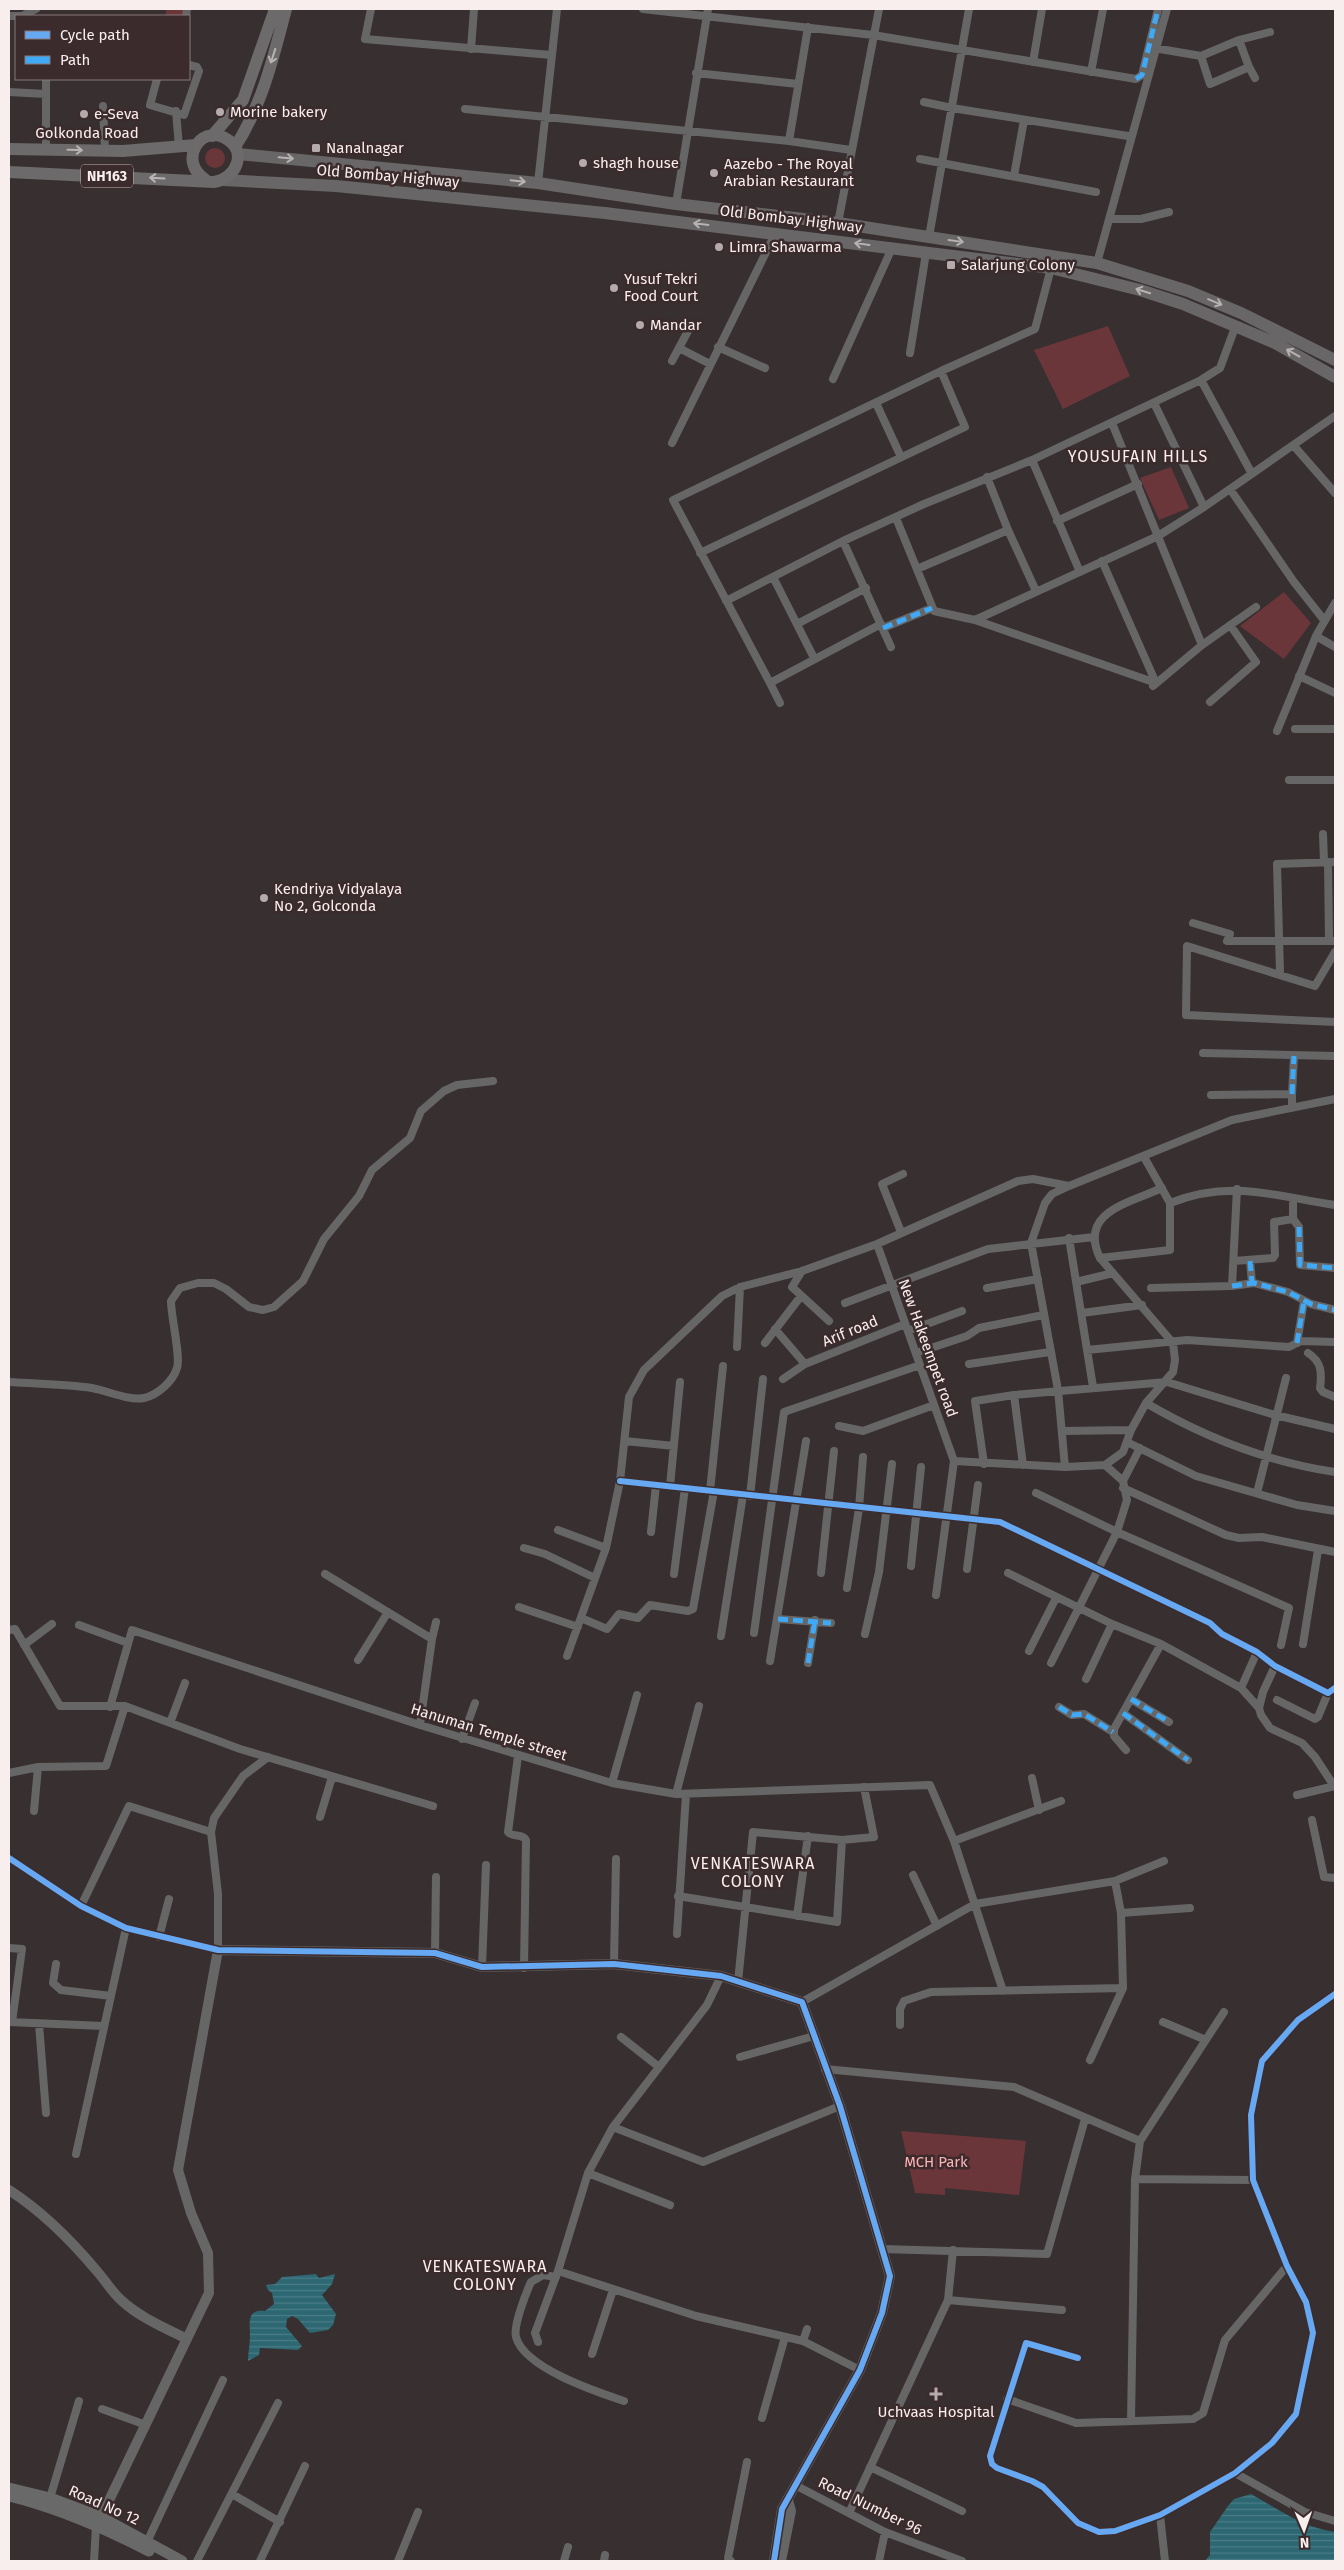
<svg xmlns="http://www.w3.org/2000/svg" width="1344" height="2570" font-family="'Fira Sans',sans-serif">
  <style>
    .green { fill: #6a363a }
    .water { fill: url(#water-rules) }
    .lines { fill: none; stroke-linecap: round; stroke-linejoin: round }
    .minor { stroke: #676667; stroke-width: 8 }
    .tertiary { stroke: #676667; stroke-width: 10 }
    .secondary { stroke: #6a696a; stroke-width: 11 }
    .primary { stroke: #686667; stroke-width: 12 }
    .trunk { stroke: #6c6a6a; stroke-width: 12 }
    .quiet { stroke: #3fa9f5; stroke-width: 5; stroke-dasharray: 10 5; stroke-linecap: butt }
    .cycleway-casing { stroke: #3c2b2c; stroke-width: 9 }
    .cycleway { stroke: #66a8f1; stroke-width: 6 }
    .oneway { stroke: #bab3b3 }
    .oneway2 { stroke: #b8b1b1 }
    .poi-dot { fill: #b5abac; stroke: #3c2b2c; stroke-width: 2 }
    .labels { text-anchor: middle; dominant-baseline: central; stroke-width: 5; stroke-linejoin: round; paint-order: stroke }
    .shield { fill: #3c2b2c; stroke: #c0b4b4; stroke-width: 1 }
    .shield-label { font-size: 14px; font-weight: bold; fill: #f9eeee }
    .poi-label { font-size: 15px; fill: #f9eeee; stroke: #3c2b2c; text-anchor: start }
    .street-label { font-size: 15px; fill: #f9eeee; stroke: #3c2b2c }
    .park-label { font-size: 15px; fill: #fcb3b6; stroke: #3c2b2c }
    .neighbourhood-label { font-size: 16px; letter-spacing: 1px; fill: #f9eeee; stroke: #3c2b2c }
  </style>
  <defs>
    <pattern id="water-rules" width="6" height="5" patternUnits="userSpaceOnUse" patternTransform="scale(1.25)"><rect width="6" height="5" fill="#2c6772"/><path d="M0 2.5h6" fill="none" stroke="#4b7d86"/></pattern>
  </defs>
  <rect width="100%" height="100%" fill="#382f30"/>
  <!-- green -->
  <path class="green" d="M166 9H185L183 16H166Z
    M205 158a10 10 0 1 1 20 0a10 10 0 1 1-20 0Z
    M1108 326 1130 376 1063 409 1034 350Z
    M1171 467 1189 508 1159 520 1140 478Z
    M1284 592 1311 623 1284 659 1240 626Z
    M901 2131 1026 2141 1019 2195 945 2188V2195L915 2193Z"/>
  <!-- water -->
  <path class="water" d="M316 2274 319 2278 335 2274 332 2284 322 2295 336 2314 333 2325 328 2330 310 2333 298 2319 292 2316 287 2319 286 2327 302 2346 298 2350 260 2348 259 2355 248 2361C248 2352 250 2344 250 2336 250 2323 246 2309 265 2311L274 2304 272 2293 268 2290 266 2285 275 2284 282 2277Z
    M1251 2494C1278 2509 1303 2528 1335 2532V2561H1205L1210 2555V2532L1228 2506 1234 2499Z"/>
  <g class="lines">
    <!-- minor -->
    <path class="minor" d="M371 9 365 39 551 55
      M643 9 873 35 1136 79 1142 75 1158 9
      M9 16H22L36 9
      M186 16 187 9
      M1239 40 1249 67
      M1154 48 1201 56
      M471 49 474 9
      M1033 62 1042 9
      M1091 72 1103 9
      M696 73 798 84
      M1255 78 1249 67 1210 84 1201 56 1239 40 1270 32
      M46 79V150
      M157 79 150 105 184 115 199 71 197 67 189 65
      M9 92 46 94
      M924 102 952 108 1128 136
      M103 106 105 151
      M465 109 789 141 851 150
      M176 111 179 147
      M789 141 808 27
      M920 159 1096 192
      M1014 176 1024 120
      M538 183 557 9
      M676 204 708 9
      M1110 219H1141L1169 212
      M838 223 879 9
      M929 237 969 9
      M1097 263 1167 9
      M718 347 765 368
      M679 348 710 364
      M910 353 926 253
      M672 361 688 331
      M833 379 892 248
      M1201 380 1252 474
      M876 403 901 457
      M1154 403 1204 507
      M1112 423 1202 645
      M672 443 776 232
      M1294 446 1335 493
      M1032 460 1080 572
      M987 477 1008 530 1036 591
      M1230 489 1294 582 1324 620
      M896 518 934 611 975 620 1156 683
      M1057 521 1138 484
      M843 541 891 647
      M700 553 965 427 941 371
      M1102 561 1156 683
      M917 569 1008 530
      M773 577 814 658
      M726 601 843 541 924 504 1032 460 1201 380 1220 368 1236 325
      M975 620 1158 536 1204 507 1335 416
      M797 624 866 588
      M883 628 932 608
      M1316 636 1335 647
      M1299 676 1335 693
      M770 683 673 500 941 371 1035 329 1051 268
      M1153 686 1202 645 1256 607
      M1210 702 1256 662 1230 625
      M780 703 770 683 881 624
      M1295 729H1335
      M1277 731 1316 636 1335 603
      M1289 780H1335
      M1323 834 1324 862
      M1328 862 1329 941
      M1193 923 1230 934 1227 941H1335
      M1335 952 1315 986 1187 946 1186 1015 1335 1022
      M1280 973 1277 864 1335 862
      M1203 1053 1335 1056
      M1292 1094 1294 1056
      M1211 1095 1292 1094V1108
      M1293 1199V1219L1299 1227 1300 1265 1335 1268
      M1170 1203C1230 1179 1275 1196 1335 1205
      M901 1232 882 1184 903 1174
      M1069 1238 1093 1387
      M877 1244 954 1461 936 1595
      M1100 1258 1170 1250V1203L1144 1157
      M1234 1261 1273 1258 1275 1255 1274 1222 1293 1219
      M1250 1261 1252 1283
      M802 1271 792 1287 829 1321
      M1076 1282 1113 1273
      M1232 1286 1254 1283 1288 1292 1311 1304 1335 1310
      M987 1288 1038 1279
      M1151 1288 1232 1286 1237 1189
      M845 1303 988 1249 1094 1237
      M1082 1313 1142 1305
      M775 1329 805 1364
      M908 1331 962 1311
      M765 1343 801 1296
      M1297 1343 1304 1301
      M737 1347 740 1287
      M1087 1350 1187 1340 1289 1347 1301 1341 1335 1342
      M916 1353 967 1336 979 1328 1043 1315
      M1308 1353C1322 1362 1322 1373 1320 1388L1323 1392 1335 1397
      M969 1364 1050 1352
      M783 1379 805 1364 905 1324
      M9 1382C37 1384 64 1384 92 1388 108 1391 129 1401 144 1398 158 1395 173 1381 177 1368 181 1357 171 1317 171 1301L180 1288 198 1283H214L226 1289 249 1307 263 1310 274 1307 303 1281 324 1239 359 1196 372 1170 410 1138 421 1111 444 1091 457 1085 493 1081
      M1014 1395 1023 1465
      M1146 1403C1204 1437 1268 1462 1335 1472
      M839 1426 863 1431 934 1405
      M1063 1431 1131 1430
      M625 1441 674 1446
      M1127 1442 1196 1476 1297 1505 1335 1511
      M954 1461 1065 1467 1105 1465 1123 1452 1131 1430 1146 1403 1173 1372 1175 1360 1173 1343 1100 1258C1078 1212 1129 1203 1162 1188
      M984 1464 975 1401 1014 1395 1167 1382 1275 1415 1335 1429
      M1105 1465 1123 1481
      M1065 1467 1058 1390 1031 1243 1045 1203 1052 1194 1069 1186 1232 1120 1335 1099
      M620 1481 1000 1522 1210 1623 1222 1634 1257 1652 1275 1666 1328 1693 1335 1688
      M670 1486 680 1382
      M1123 1488 1226 1535 1239 1538 1262 1537 1335 1552
      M710 1491 723 1366
      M1036 1493 1117 1532 1289 1608 1281 1645
      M1257 1493 1286 1378
      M750 1496 763 1379
      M558 1530 606 1548 620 1481 629 1397 644 1370 722 1296 740 1287 802 1271 877 1244 1018 1181 1033 1179 1069 1186
      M651 1532 656 1485
      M524 1548 545 1554 595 1578
      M911 1566 921 1467
      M967 1569 978 1485
      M821 1573 834 1451
      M1008 1573 1112 1624 1161 1644 1241 1688 1259 1708 1261 1715 1270 1728 1302 1743 1315 1757 1334 1786
      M325 1574 432 1639 420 1725
      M674 1574 685 1488
      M847 1588 859 1508 863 1457
      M519 1607 578 1627
      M581 1618 607 1629 619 1614 638 1618 650 1605 688 1611 693 1609 714 1491
      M778 1619 831 1623
      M79 1625 128 1643
      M9 1630 15 1629 60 1706H125L240 1749 433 1806
      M754 1633 784 1412 920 1365
      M865 1634 879 1572 892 1464
      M721 1636 743 1495
      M432 1639 436 1622
      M1303 1644 1318 1550
      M24 1645 52 1624
      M1029 1651 1056 1598
      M567 1656 606 1548
      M358 1660 388 1612
      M770 1661 806 1441
      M808 1663 815 1620
      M1051 1663 1117 1532 1127 1500 1123 1481 1140 1448
      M1086 1679 1112 1624
      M1241 1688 1257 1652
      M1131 1699 1169 1722
      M1277 1700 1315 1719 1318 1717 1328 1693
      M110 1707 132 1630 420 1725 612 1783 676 1794 930 1785 954 1841 1003 1991
      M1059 1707 1072 1715 1084 1714 1113 1732
      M1259 1708 1263 1692 1275 1666
      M1123 1713 1188 1760
      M170 1723 185 1683
      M462 1739 475 1703
      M1126 1750 1114 1736V1729L1161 1644
      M518 1756 508 1832C513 1838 522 1833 526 1840L524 1968
      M9 1773 38 1767 106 1766 125 1706
      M1032 1778 1039 1810
      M612 1783 637 1695
      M676 1794 699 1706
      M1297 1795 1335 1786
      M34 1811 38 1767
      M320 1817 332 1777
      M1312 1820 1324 1877 1335 1878
      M954 1841 1061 1801
      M9 1858 81 1906 126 1928 218 1950V1894L211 1832 214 1818 243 1776 268 1757
      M913 1875 937 1926
      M678 1896 837 1922 842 1840
      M81 1906 129 1806 211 1832
      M1121 1913 1190 1908
      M797 1916 808 1836
      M677 1934 686 1794
      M159 1937 169 1899
      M9 1948 22 1949 12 2022
      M435 1953 436 1877
      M56 1964 53 1983 61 1990 111 1996
      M614 1964 616 1859
      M482 1967 486 1865
      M738 1982 753 1832 842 1840 874 1837 864 1787
      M802 2002 975 1904 1115 1881 1164 1861
      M9 2022 104 2026
      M1163 2022 1206 2040
      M39 2024 46 2113
      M900 2025V2009L904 2001 931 1992 1123 1988
      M621 2037 659 2067
      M740 2057 814 2036
      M1090 2060 1123 1988 1121 1913 1115 1881
      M825 2069 1014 2087 1140 2141
      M613 2127 703 2162 840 2106
      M76 2154 126 1928
      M588 2173 670 2205
      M1135 2179 1253 2180
      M882 2249 1047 2254 1085 2119
      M558 2271 696 2316 803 2341 860 2370
      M556 2277 543 2275 531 2282C526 2293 513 2326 516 2337 524 2368 597 2392 624 2401
      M948 2300 1062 2310
      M803 2341 807 2329
      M538 2342 535 2333 558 2271 588 2173 613 2127 707 2005 721 1976
      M592 2354 613 2290
      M1078 2358 1026 2343 990 2456 992 2464 997 2468 1032 2481 1043 2487 1078 2523 1099 2532 1115 2531 1160 2515 1235 2473 1272 2443 1296 2414 1313 2333 1306 2302 1287 2266 1253 2180 1251 2115 1262 2061 1298 2020 1335 1994
      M1007 2399 1076 2423 1193 2419 1203 2413 1225 2340 1287 2266
      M102 2409 146 2425
      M762 2418 785 2337
      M1131 2421 1135 2179 1140 2141 1224 2012
      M870 2467 962 2511
      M1235 2473 1305 2512 1335 2521
      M795 2485 885 2532 962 2561
      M232 2494 280 2522
      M50 2498 79 2401
      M849 2513 948 2300 953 2250
      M1160 2515 1165 2561
      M147 2542 223 2380
      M94 2561 96 2526
      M197 2561 278 2403
      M260 2561 305 2466
      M398 2561 418 2512
      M564 2561 568 2547
      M604 2561 605 2555
      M731 2561 728 2558 747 2462
      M879 2561 885 2532"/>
    <!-- tertiary -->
    <path class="tertiary" d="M9 2190C43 2212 70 2239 96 2270 105 2280 112 2292 121 2300 139 2317 165 2328 187 2339
      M101 2517 209 2293 208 2253 191 2213 178 2170 218 1950 435 1953 482 1967 614 1964 721 1976 802 2002 840 2106 890 2276 882 2313 860 2370 782 2509 774 2561
      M781 2561 791 2511 788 2500"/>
    <!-- secondary -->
    <path class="secondary" d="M9 2488 50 2498 101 2517 182 2561
      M9 2496C58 2508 104 2528 149 2551"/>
    <!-- primary -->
    <path class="primary" d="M238 154 538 183 676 204 838 223 1097 263 1188 291 1241 313 1335 360
      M223 180 336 186 605 213 1051 268 1140 290 1183 304 1275 343 1335 377"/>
    <!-- trunk -->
    <path class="trunk" d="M212 136 243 100 275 9
      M235 147C262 106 274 55 286 9
      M9 149 123 151 196 145
      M9 172 214 182C236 179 249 151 225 138 200 124 177 162 206 180"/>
    <!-- quiet -->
    <path class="quiet" d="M1136 79 1142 75 1158 9
      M883 628 932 608
      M1292 1094 1294 1056
      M1299 1227 1300 1265 1335 1268
      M1250 1261 1252 1283
      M1232 1286 1254 1283 1288 1292 1311 1304 1335 1310
      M1297 1343 1304 1301
      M778 1619 831 1623
      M808 1663 815 1620
      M1131 1699 1169 1722
      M1059 1707 1072 1715 1084 1714 1113 1732
      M1123 1713 1188 1760"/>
    <defs>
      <path id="cycleway" d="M620 1481 1000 1522 1210 1623 1222 1634 1257 1652 1275 1666 1328 1693 1335 1688
        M9 1858 81 1906 126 1928 218 1950 435 1953 482 1967 614 1964 721 1976 802 2002 840 2106 890 2276 882 2313 860 2370 782 2509 774 2561
        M1078 2358 1026 2343 990 2456 992 2464 997 2468 1032 2481 1043 2487 1078 2523 1099 2532 1115 2531 1160 2515 1235 2473 1272 2443 1296 2414 1313 2333 1306 2302 1287 2266 1253 2180 1251 2115 1262 2061 1298 2020 1335 1994"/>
    </defs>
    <!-- cycleway casing -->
    <use href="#cycleway" class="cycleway-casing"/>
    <!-- cycleway -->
    <use href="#cycleway" class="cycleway"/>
  </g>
  <!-- one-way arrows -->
  <defs><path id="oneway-shaft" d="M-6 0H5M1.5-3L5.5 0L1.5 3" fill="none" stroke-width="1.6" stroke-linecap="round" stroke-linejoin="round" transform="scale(1.25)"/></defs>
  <g class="oneway">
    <use href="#oneway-shaft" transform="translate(273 56) rotate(108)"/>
    <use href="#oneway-shaft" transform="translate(75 150) rotate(1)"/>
    <use href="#oneway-shaft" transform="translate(157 178) rotate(-177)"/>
  </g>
  <g class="oneway2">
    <use href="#oneway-shaft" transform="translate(286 158) rotate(5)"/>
    <use href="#oneway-shaft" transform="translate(518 181) rotate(6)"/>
    <use href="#oneway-shaft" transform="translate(701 224) rotate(-173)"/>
    <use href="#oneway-shaft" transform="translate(956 241) rotate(8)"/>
    <use href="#oneway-shaft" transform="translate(862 244) rotate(-172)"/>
    <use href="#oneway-shaft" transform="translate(1143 291) rotate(-163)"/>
    <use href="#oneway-shaft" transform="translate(1215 302) rotate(22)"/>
    <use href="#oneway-shaft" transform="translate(1293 353) rotate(-151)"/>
  </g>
  <!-- markers -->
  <g class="poi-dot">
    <circle cx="220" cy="112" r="5"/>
    <circle cx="84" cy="114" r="5"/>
    <rect x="311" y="143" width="10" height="10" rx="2.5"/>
    <circle cx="583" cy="163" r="5"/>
    <circle cx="714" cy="173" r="5"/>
    <circle cx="719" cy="247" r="5"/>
    <rect x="946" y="260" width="10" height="10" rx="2.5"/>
    <circle cx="614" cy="288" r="5"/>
    <circle cx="640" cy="325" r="5"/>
    <circle cx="264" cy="898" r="5"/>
    <path d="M933.5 2386.5h5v5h5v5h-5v5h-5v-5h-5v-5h5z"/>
  </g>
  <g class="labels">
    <!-- shield labels -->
    <rect class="shield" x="81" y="164.5" width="52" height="23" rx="4"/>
    <g class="shield-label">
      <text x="107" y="176">NH163</text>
    </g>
    <!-- poi labels -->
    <g class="poi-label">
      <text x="230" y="112">Morine bakery</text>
      <text x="94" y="114">e-Seva</text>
      <text x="326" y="148">Nanalnagar</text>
      <text x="593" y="163">shagh house</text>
      <text x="724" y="164">Aazebo - The Royal<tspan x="724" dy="17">Arabian Restaurant</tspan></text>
      <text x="729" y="247">Limra Shawarma</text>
      <text x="961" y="265">Salarjung Colony</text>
      <text x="624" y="279">Yusuf Tekri<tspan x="624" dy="17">Food Court</tspan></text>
      <text x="650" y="325">Mandar</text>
      <text x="274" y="889">Kendriya Vidyalaya<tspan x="274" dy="17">No 2, Golconda</tspan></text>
      <text x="936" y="2412" text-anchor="middle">Uchvaas Hospital</text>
    </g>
    <!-- street labels -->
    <g class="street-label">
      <text x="87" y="133">Golkonda Road</text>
      <text transform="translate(388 176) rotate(5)">Old Bombay Highway</text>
      <text transform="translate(791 219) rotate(7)">Old Bombay Highway</text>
      <text transform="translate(850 1331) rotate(-22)">Arif road</text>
      <text transform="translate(928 1348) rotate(70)">New Hakeempet road</text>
      <text transform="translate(489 1732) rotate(17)">Hanuman Temple street</text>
      <text transform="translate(104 2505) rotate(24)">Road No 12</text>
      <text transform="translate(870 2506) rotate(26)">Road Number 96</text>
    </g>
    <!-- park labels -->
    <g class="park-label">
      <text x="936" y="2162">MCH Park</text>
    </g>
    <!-- neighbourhood labels -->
    <g class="neighbourhood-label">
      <text x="1138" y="456">YOUSUFAIN HILLS</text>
      <text x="753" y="1863">VENKATESWARA<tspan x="753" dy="18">COLONY</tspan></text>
      <text x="485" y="2266">VENKATESWARA<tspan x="485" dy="18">COLONY</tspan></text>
    </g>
  </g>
  <!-- border -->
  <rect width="1344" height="2570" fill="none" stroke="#f9eeee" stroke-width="20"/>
  <!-- legend -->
  <rect x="15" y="15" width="175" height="65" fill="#3c2b2c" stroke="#88797a"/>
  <rect x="25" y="31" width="25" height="8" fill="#66a8f1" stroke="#88797a"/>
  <text x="60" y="40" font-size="15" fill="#f9eeee">Cycle path</text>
  <rect x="25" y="56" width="25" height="8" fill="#3fa9f5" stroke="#88797a"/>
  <text x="60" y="65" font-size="15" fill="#f9eeee">Path</text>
  <!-- north arrow -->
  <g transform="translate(1304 2530) rotate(178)" stroke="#3c2b2c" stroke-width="4" paint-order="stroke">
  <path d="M0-4L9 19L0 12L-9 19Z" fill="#f9eeee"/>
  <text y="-8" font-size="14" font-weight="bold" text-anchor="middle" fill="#f9eeee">N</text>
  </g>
</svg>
